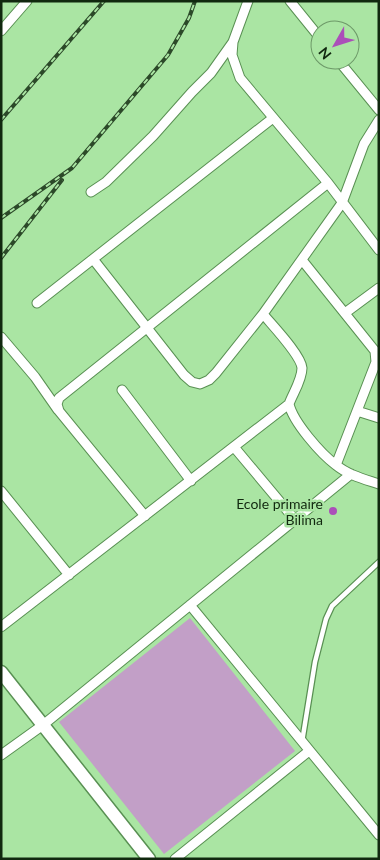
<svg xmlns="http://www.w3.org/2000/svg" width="380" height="860" font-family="Lato,sans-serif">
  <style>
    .green { fill: #c29fc7 }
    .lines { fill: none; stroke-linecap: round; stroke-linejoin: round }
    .lane-casing { stroke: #599053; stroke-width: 7 }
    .street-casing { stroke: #599053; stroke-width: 11 }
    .secondary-casing { stroke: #599053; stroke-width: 15 }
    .lane { stroke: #fff; stroke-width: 4.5 }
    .street { stroke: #fff; stroke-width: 9 }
    .secondary { stroke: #fff; stroke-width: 12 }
    .rail-casing { stroke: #2c4929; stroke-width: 4 }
    .rail { stroke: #aae5a3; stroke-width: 2; stroke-dasharray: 5.5; stroke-linecap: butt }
    .poi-dot { fill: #ab4fb9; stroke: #aae5a3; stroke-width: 2 }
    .labels { text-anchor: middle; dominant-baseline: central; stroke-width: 5; stroke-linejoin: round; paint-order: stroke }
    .poi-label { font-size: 14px; fill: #11280f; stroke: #aae5a3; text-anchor: end }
  </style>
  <rect width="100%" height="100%" fill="#aae5a3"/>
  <!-- green -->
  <path class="green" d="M190 618 295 751 164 854 59 722Z"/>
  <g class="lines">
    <defs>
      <path id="lane" d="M302 742 315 662 326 619 332 606 379 562"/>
      <path id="street" d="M248 1 233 42 232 55 240 78 328 183 379 250
        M290 1 320 38
        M1 31 27 1
        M338 60 379 110
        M273 118 93 259 184 375 192 382 200 384 209 380 216 373 263 314 342 203 364 144 379 120
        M91 192 106 182 153 136 192 92 211 73 233 42
        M302 260 375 351 376 362 336 465
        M37 303 93 259
        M345 313 379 288
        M263 314C272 325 301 355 302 368 302 380 293 393 289 404 293 422 321 454 336 465 348 475 364 479 379 484
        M1 337 35 377 58 410
        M122 390 191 481
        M357 411 379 418
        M234 447 296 521
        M1 491 69 575
        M145 516 59 411 57 404 59 398 328 183
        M190 605 379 835
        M1 627 289 404
        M1 755 43 725 351 474
        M175 859 309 751"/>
      <path id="secondary" d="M1 672 149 859"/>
    </defs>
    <!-- lane casing -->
    <use href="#lane" class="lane-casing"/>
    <!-- street casing -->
    <use href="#street" class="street-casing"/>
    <!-- secondary casing -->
    <use href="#secondary" class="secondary-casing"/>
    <!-- lane -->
    <use href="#lane" class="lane"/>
    <!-- street -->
    <use href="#street" class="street"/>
    <!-- secondary -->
    <use href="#secondary" class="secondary"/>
    <defs>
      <path id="rail" d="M1 120 104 1
        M1 218 72 168 168 55 189 18 195 1
        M1 258 62 180"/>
    </defs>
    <!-- rail casing -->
    <use href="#rail" class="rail-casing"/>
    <!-- rail -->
    <use href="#rail" class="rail"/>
  </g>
  <!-- markers -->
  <circle class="poi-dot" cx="333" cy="511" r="5"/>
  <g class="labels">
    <!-- poi labels -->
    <g class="poi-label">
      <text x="323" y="503">Ecole primaire<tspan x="323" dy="16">Bilima</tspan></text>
    </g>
  </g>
  <!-- border -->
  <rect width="380" height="860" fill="none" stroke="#11280f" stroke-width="5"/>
  <!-- north arrow -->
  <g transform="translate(335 45) rotate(231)"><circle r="24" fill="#aae5a3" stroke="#6d9968"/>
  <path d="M0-4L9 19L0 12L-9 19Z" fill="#ab4fb9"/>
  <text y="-8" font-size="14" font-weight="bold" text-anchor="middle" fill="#11280f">N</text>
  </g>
</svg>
